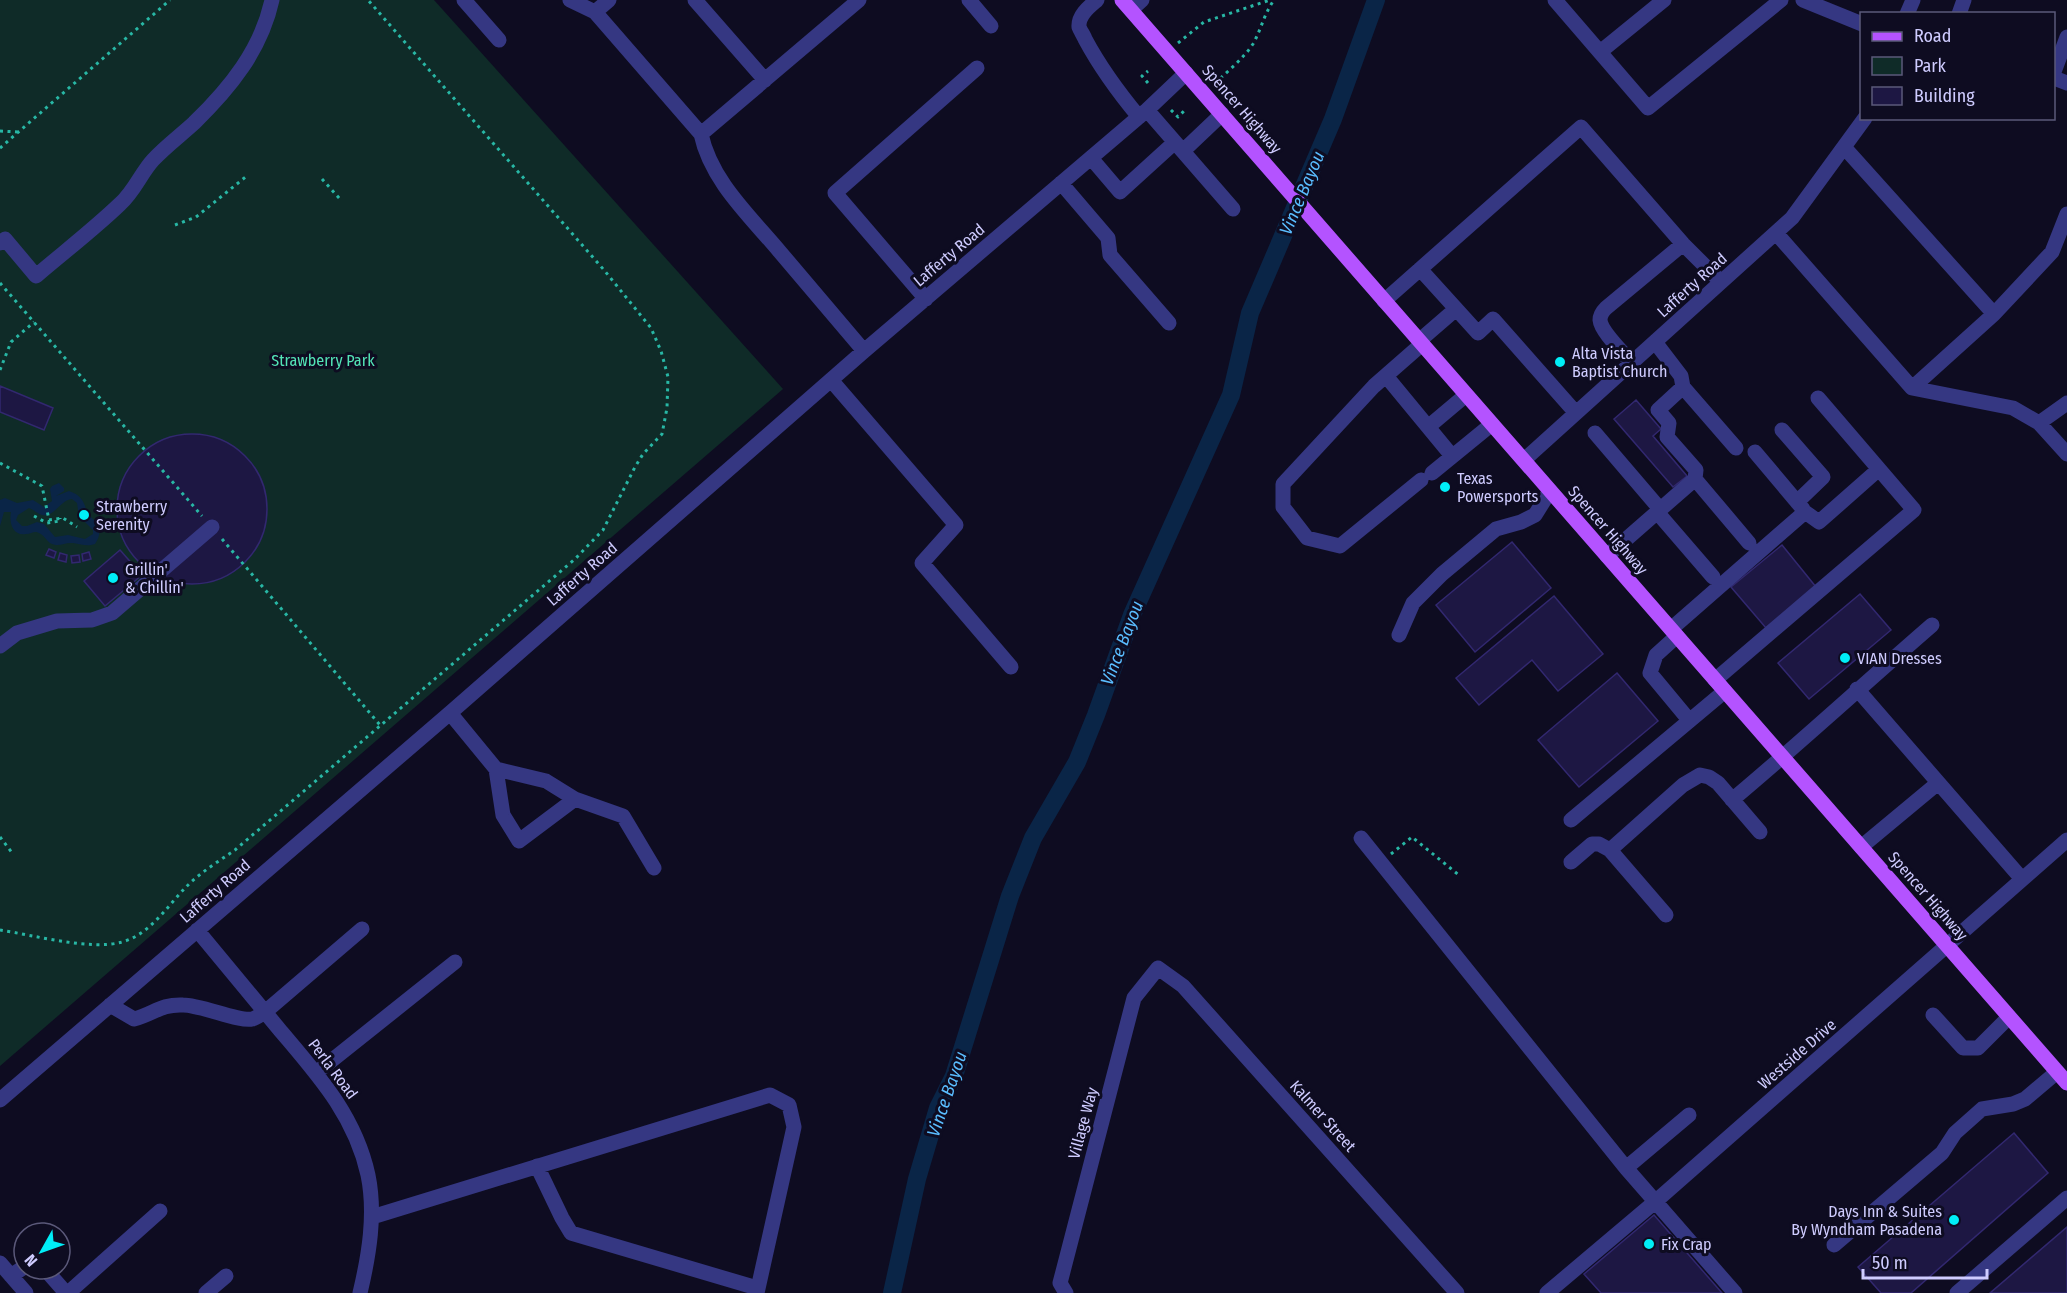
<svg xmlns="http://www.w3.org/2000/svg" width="2067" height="1293" font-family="'Fira Sans Condensed',sans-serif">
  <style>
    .green { fill: #0f2b28 }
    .water { fill: #0a2547; fill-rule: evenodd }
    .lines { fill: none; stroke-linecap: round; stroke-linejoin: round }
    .canal { stroke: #0a2547; stroke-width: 18 }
    .building { fill: #1d1743; stroke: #322870; stroke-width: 1.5 }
    .path { stroke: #28b7a5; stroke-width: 3; stroke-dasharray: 3 4.5; stroke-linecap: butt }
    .minor { stroke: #353782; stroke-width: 15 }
    .major { stroke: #b453ff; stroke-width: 15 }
    .poi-dot { fill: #00eef7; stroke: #0e0c21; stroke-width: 2 }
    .labels { text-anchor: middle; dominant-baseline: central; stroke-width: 6; stroke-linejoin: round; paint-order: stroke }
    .street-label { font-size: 16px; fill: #cfccff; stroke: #0e0c21 }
    .poi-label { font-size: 16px; fill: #cfccff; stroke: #0e0c21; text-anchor: start }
    .park-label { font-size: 16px; fill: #53e4b6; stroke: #0e0c21 }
    .water-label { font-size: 18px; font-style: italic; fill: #5abdff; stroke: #0e0c21 }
  </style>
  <rect width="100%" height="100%" fill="#0e0c21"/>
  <!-- green -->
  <path class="green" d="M0 0H434L783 389 0 1066Z"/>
  <!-- water -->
  <path class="water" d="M59 483 64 488V491L56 496 69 491C81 495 85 502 87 514 98 522 104 531 95 544 86 547 82 544 73 543 64 542 59 548 50 543 46 540 44 535 39 533 34 530 32 534 26 534 12 536 9 522 11 512H4L0 526V500L5 498 17 503 33 500 44 507 52 501 50 489 52 486ZM72 499 77 503 79 516 93 530V534L85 539 68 535 55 537 44 524 37 522 27 526H22L16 520 18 515 29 508C34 510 38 514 42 515 54 518 60 500 72 499Z"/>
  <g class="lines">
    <!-- canal -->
    <path class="canal" d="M892 1293 917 1179 938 1108 954 1076 1010 896 1033 838 1077 762 1096 715 1132 615 1231 395 1250 313 1333 119 1376 0"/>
  </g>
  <!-- building -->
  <path class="building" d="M0 386 53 408 44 430 0 412Z
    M1636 400 1661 429 1653 436 1687 476 1673 487 1614 419Z
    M117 509a75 75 0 1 1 150 0a75 75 0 1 1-150 0Z
    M1512 542 1551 588 1475 652 1436 605Z
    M1782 545 1816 587 1766 628 1731 587Z
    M49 549 56 552 54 558 46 555Z
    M120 550 142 575 105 606 84 581Z
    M89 552 91 559 83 561 82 554Z
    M60 553 67 555 66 562 58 560Z
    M79 555 80 562 72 563 71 556Z
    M1860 594 1891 630 1809 699 1778 663Z
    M1554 596 1603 654 1558 691 1532 660 1479 705 1456 678Z
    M1617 673 1658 721 1579 787 1538 740Z
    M2014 1133 2048 1173 1911 1293H1881L1858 1267Z
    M1654 1215 1722 1293H1601L1584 1274Z
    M2067 1227V1293H1990Z"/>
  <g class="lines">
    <!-- path -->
    <path class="path" d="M1178 43 1204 22 1270 0
      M1148 83 1142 76 1148 71
      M1215 83C1228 71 1243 59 1253 44 1261 30 1264 14 1274 0
      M1171 110 1178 117 1184 111
      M0 131 18 132
      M0 148 170 0
      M322 179 340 199
      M175 225 196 217 248 175
      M0 283 202 516
      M0 370 11 342 34 322
      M0 463 42 486 49 520 63 518 77 527
      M34 516 47 523 60 521V518
      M222 539 380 725
      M0 837 13 854
      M1391 854 1412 837 1460 876
      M0 930C33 935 91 951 122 942 151 934 168 905 187 886 201 872 219 861 235 850L575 559 603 530 635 467 643 454 662 434 667 408 668 377 661 351 651 328 604 270 368 0"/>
    <!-- minor -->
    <path class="minor" d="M464 0 499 40
      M570 0 595 12 701 134C711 181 750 216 780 252 808 285 836 318 864 351
      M695 0 765 80
      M969 0 991 26
      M1097 0C1090 6 1078 15 1079 27 1080 30 1084 36 1085 39 1100 67 1119 93 1139 117
      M1555 0 1648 108 1781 0
      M1803 0 1862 24
      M1131 10 1142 0
      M595 12 609 0
      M1907 14 1913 0
      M1959 14 1964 0
      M1600 52 1664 0
      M2054 72 2067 37
      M2054 78 2067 83
      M1147 110 1233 209
      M701 134 859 0
      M1183 151 1222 114
      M1091 158 1120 192 1175 142
      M1061 183 1108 238 1110 255 1169 323
      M1776 233 1912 388 1994 314 1844 147
      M0 243 5 239 36 276C64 252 94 229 120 204 134 192 141 173 153 160 166 146 181 135 194 123 230 88 261 50 272 0
      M1420 269 1478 333 1493 319 1576 413
      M926 299 835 193 977 68
      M1384 301 1581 127 1683 244 1721 282
      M1994 314 2052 252 2067 214
      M1419 341 1456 309
      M1632 363C1624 353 1601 332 1600 320 1600 315 1603 311 1606 308L1683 244
      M1386 376 1452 456
      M831 380 956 525 922 563 1011 667
      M1683 387 1736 448
      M1912 388 2013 408 2039 423 2067 454
      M2039 423 2067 403
      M1428 427 1466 395
      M1782 430 1823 477 1797 502
      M1595 433 1660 509
      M1755 452 1803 509
      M1524 460 1792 218 1865 118
      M1432 473 1492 424
      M1695 479 1749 543
      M1421 480 1340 546 1307 538 1283 507V484L1374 386 1422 344
      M1657 512 1713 577
      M1607 556 1695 479 1696 470 1667 437 1669 423 1658 410 1683 387 1681 376 1655 342
      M1671 629 1805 512 1819 522 1879 469
      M1399 635 1413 603 1442 574 1496 529 1521 522 1535 515 1550 491
      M1677 636 1656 655 1650 673 1689 720
      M0 646 17 633 57 621 92 620 112 613 212 527
      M1715 680 1914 510 1818 398
      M1857 689 2022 879
      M450 713 496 769 546 781 575 799 623 816 654 868
      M496 769 503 815 519 841 575 799
      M1732 800C1800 743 1865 683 1932 625
      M1571 820 1725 691
      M1361 838 1626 1168 1735 1293
      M1861 847 1938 783
      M1610 850 1683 785 1700 775 1709 777 1718 783 1760 832
      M1571 862 1592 844H1599L1610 850 1666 915
      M197 930C224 963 252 996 279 1029 317 1074 355 1115 368 1175 376 1214 369 1255 360 1293
      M110 1005 134 1019C154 1014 160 1004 183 1005 201 1005 240 1022 252 1019 257 1018 261 1014 265 1012L362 929
      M1933 1015 1963 1048H1978L2009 1017
      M316 1073 455 962
      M0 1100 450 713 864 351 1147 110 1186 73
      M537 1166 562 1218 571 1233 757 1288
      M1626 1168 1689 1115
      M372 1217 770 1095 789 1105 794 1127 757 1293
      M1834 1245 1942 1153 1955 1133 1982 1109 2013 1104 2025 1099 2057 1072
      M0 1263 26 1293
      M45 1269 66 1293
      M11 1276 24 1267
      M68 1293 160 1211
      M206 1293 226 1276
      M1066 1293 1060 1283 1134 998 1158 968 1183 986 1457 1293
      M1547 1293 1656 1201 2067 840
      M1957 1293 2067 1198"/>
    <!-- major -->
    <path class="major" d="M1122 0 2067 1083"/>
  </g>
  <!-- markers -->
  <g class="poi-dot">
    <circle cx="1560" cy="362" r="6"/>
    <circle cx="1445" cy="487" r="6"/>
    <circle cx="84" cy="515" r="6"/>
    <circle cx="113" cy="578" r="6"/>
    <circle cx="1845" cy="658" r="6"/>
    <circle cx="1954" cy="1220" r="6"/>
    <circle cx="1649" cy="1244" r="6"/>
  </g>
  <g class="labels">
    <!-- street labels -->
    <g class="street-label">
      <text transform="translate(1242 109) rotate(49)">Spencer Highway</text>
      <text transform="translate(949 255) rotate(-40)">Lafferty Road</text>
      <text transform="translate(1692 285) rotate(-42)">Lafferty Road</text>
      <text transform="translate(1608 530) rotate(49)">Spencer Highway</text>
      <text transform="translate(582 574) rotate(-41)">Lafferty Road</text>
      <text transform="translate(215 891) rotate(-41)">Lafferty Road</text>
      <text transform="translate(1928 896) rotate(49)">Spencer Highway</text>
      <text transform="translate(1797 1054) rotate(-41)">Westside Drive</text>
      <text transform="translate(333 1069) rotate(53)">Perla Road</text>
      <text transform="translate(1323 1116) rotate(48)">Kalmer Street</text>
      <text transform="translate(1083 1123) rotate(-75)">Village Way</text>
    </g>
    <!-- poi labels -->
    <g class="poi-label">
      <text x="1572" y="353">Alta Vista<tspan x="1572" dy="18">Baptist Church</tspan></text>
      <text x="1457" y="478">Texas<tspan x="1457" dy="18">Powersports</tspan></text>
      <text x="96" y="506">Strawberry<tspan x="96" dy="18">Serenity</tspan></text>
      <text x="125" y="569">Grillin'<tspan x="125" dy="18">&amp; Chillin'</tspan></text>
      <text x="1857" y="658">VIAN Dresses</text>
      <text x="1942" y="1211" text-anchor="end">Days Inn &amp; Suites<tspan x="1942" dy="18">By Wyndham Pasadena</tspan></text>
      <text x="1661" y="1244">Fix Crap</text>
    </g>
    <!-- park labels -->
    <g class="park-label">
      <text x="323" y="360">Strawberry Park</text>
    </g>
    <!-- water labels -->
    <g class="water-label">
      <text transform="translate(1302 193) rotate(-67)">Vince Bayou</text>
      <text transform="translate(1122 643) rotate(-69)">Vince Bayou</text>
      <text transform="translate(947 1094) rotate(-71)">Vince Bayou</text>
    </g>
  </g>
  <!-- legend -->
  <rect x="1860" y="12" width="195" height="108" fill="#0e0c21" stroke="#5b597a" stroke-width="1.5"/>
  <rect x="1872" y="32" width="30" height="9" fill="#b453ff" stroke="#5b597a" stroke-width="1.5"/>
  <text x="1914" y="42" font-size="18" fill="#cfccff">Road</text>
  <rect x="1872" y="57" width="30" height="18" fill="#0f2b28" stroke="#5b597a" stroke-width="1.5"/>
  <text x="1914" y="72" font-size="18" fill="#cfccff">Park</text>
  <rect x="1872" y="87" width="30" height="18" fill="#1d1743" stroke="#5b597a" stroke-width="1.5"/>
  <text x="1914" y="102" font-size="18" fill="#cfccff">Building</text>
  <!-- north arrow -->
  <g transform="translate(42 1251) rotate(230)"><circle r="28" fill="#0e0c21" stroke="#5b597a" stroke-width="1.5"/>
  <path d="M0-4.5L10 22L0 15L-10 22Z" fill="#00eef7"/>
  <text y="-9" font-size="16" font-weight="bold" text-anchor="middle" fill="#cfccff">N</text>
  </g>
  <!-- scale -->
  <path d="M1863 1269v9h124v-9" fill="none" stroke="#cfccff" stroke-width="3"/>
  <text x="1872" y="1269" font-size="18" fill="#cfccff" stroke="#0e0c21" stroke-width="4.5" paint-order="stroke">50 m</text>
</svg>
